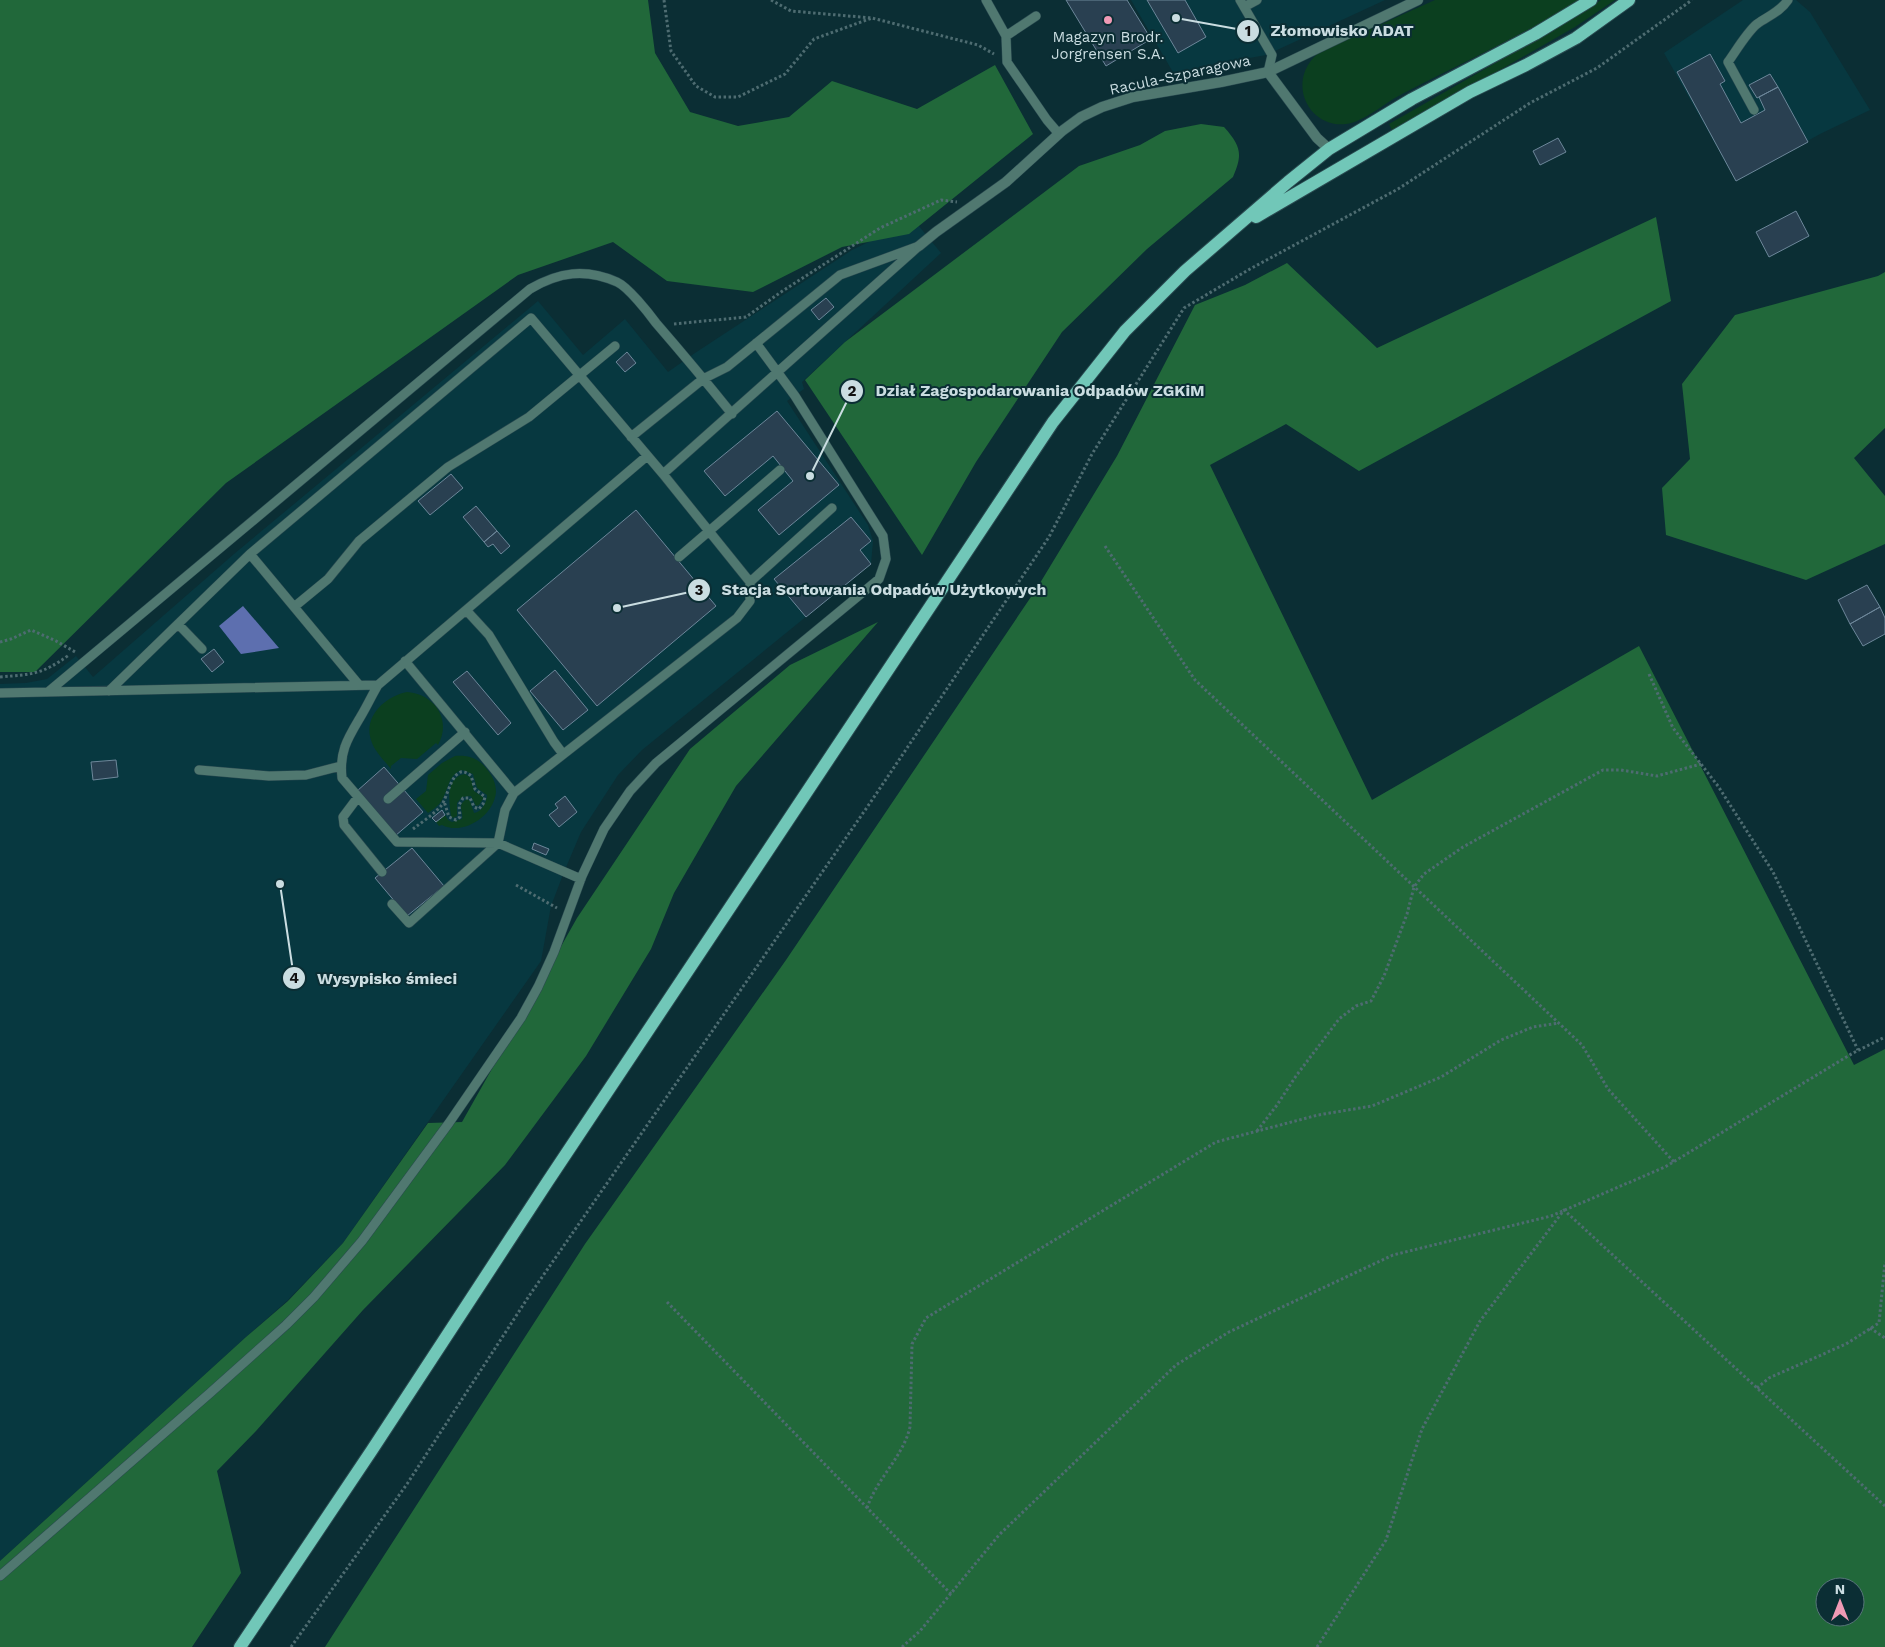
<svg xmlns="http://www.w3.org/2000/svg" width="1885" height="1647" font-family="'Work Sans',sans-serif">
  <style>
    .built { fill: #073840 }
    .green { fill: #0b3f1f }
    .forest { fill: #21683a; fill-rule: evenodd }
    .water { fill: #5d6faf }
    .building { fill: #294051; stroke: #6d879a }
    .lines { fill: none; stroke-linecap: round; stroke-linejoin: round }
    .service-casing { stroke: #2a4a50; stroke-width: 10 }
    .minor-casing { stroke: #2a4a50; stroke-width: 11 }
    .primary-casing { stroke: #2a4a50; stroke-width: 14 }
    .path { stroke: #4e6c71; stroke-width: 3; stroke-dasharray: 2.5 2.5; stroke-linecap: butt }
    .service { stroke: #507870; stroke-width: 9 }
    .minor { stroke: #507870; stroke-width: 10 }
    .primary { stroke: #71c7b8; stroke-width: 12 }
    .poi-dot { fill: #f09ab5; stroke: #0b2e34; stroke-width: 2 }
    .labels { text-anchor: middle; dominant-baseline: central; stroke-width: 4; stroke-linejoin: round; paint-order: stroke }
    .poi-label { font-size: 15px; fill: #cadde1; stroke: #0b2e34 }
    .street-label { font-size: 15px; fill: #cadde1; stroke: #0b2e34 }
    .leader { fill: none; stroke: #cadde1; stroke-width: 2 }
    .callout-dot { fill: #cadde1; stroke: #0b2e34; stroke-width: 2 }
    .mark-label { font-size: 15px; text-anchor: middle; font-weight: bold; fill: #111 }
    .callout-label { font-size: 16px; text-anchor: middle; font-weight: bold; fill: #cadde1; stroke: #0b2e34; stroke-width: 4; stroke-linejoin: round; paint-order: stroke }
  </style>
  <rect width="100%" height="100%" fill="#0b2e34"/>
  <!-- built -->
  <path class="built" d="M1131 0H1385L1266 55 1210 65 1174 74Z
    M1743 0H1796L1810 12 1870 110 1820 134 1736 181 1664 53Z
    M914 220 941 253 802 382 804 389 787 401 868 525 873 541 871 564 642 750 618 775 581 832 564 872 551 906 541 961 343 1243 287 1301 246 1337 0 1561V684L26 683 47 679 76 656 93 677 234 554 538 301 583 355 625 319 668 372 695 353 852 250Z"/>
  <!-- green -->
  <path class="green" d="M1435 0H1580C1523 35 1462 63 1402 94 1386 102 1364 122 1346 124 1312 128 1290 90 1310 62 1312 59 1315 56 1317 54 1328 46 1343 41 1355 36 1382 24 1408 12 1435 0Z
    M1601 0H1615L1575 27 1395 130H1392L1389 124 1576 17Z
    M407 692C435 694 452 720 438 745L436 743 417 759 401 758 391 766V769C384 760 374 751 371 740 363 716 386 696 407 692Z
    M455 756C468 755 478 758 486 768 492 775 496 783 496 792 494 816 463 836 442 825L439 826 436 822 445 815 448 820 452 822 462 819C464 811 456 805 467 799L470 801 474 813C482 812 487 802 487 795L477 788 473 774 462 770C447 775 449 791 440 803 437 807 432 810 428 813L416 799 426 791 428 775 442 763Z
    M465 774 471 778 474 791 483 797V799L479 805 476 806 471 796 462 797 457 803V816L453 818 451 816C449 802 445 777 465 774Z"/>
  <!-- forest -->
  <path class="forest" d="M0 0H648L655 53 690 112 738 126 789 117 832 81 917 109 995 65 1033 134 909 234 842 247 753 292 667 281 613 242 518 275 226 483 35 672H0Z
    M1201 124 1224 127C1241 146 1243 154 1233 177L1147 249 1062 332 976 462 922 555 805 380 845 342 1079 166 1140 145 1165 131Z
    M1656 217 1671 301 1359 471 1286 424 1210 465 1372 800 1639 646 1854 1065 1885 1049V1647H325L585 1244 786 960 1037 588 1117 456 1195 305 1245 285 1287 263 1377 348ZM1825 1587H1855V1617H1825Z
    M1885 272V428L1854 458 1885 496V544L1806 580 1666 535 1662 488 1690 459 1682 384 1735 315 1878 276Z
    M878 622 736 786 674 893 651 949 586 1056 505 1165 363 1310 256 1431 217 1471 241 1573 192 1647H0V1561L246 1337 288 1301 343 1243 428 1123 462 1122 577 918 690 749 790 665Z"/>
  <!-- water -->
  <path class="water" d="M243 606 279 648 241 654 219 626Z"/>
  <!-- building -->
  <path class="building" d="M1066 0H1127L1151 39 1106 66Z
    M1147 0H1185L1206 37 1178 53Z
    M1710 54 1725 81 1720 84 1741 123 1765 110 1759 97 1778 87 1808 142 1736 181 1677 72Z
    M1770 74 1778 87 1757 98 1749 85Z
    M1558 138 1566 152 1540 165 1533 151Z
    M1796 211 1809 236 1769 257 1756 232Z
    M826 298 834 307 819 320 811 310Z
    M627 352 636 363 625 372 616 362Z
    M777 411 839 485 779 535 758 510 793 481 773 456 725 496 704 471Z
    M451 474 463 488 430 515 418 501Z
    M476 506 497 531 484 542 463 517Z
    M636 510 716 606 597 706 517 610Z
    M851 517 871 541 860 550 871 564 806 617 774 579Z
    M497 531 510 546 501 554 493 544 488 547 484 542Z
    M1867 585 1880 607 1850 624 1838 600Z
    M1880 607 1885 618V634L1863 646 1850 624Z
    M214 649 224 662 212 672 201 659Z
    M555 670 588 710 563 730 530 691Z
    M467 671 511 723 498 735 453 682Z
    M116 760 118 777 93 780 91 762Z
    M384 767 423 812 395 836 357 791Z
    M565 796 577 812 559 827 549 815 558 808 555 804Z
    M442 810 445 815 436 822 432 818Z
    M534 843 549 849 546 855 532 849Z
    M412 848 444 886 407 916 375 878Z"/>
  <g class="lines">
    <defs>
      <path id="service" d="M986 0 1006 36
        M1240 0 1272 55 1268 72
        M1244 7 1257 0
        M1036 16 1006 36 1007 62 1047 120 1059 134
        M1754 110 1728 62C1736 51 1747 32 1757 24 1768 16 1780 12 1788 0
        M631 437 703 379 727 367 840 275 919 246 663 474
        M250 554 531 318 663 474 750 582V601L737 618 514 793 505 810 498 843 397 842 342 778C339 751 348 738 361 716 367 706 372 695 378 685
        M679 557 780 470
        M750 582 832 508
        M294 607 328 579 359 541 448 467 529 417 615 346
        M466 610 489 635 554 742 563 754
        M178 624 202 649
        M405 661 514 793
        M109 691 250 554 359 685
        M48 692 530 289C559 272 585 268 617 282 628 287 648 312 656 323 682 353 707 383 732 414
        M0 693 378 685 647 456
        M199 770 269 776 306 775 341 766
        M358 797 343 817 344 825 382 872
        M388 799 465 732
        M392 904 409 923 498 843 581 879
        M0 1576 210 1393 286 1325 314 1297 362 1241 449 1123 521 1018 538 987 554 952 582 876 604 829 630 791 656 763 879 579 886 559 883 536 795 396 756 343"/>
      <path id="minor" d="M1268 72 1317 138 1329 149
        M919 246 936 232 1006 182 1062 131 1081 117 1102 107 1133 97 1221 82 1268 72 1418 0"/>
      <path id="primary" d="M1256 217 1470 92 1526 65 1576 38 1629 0
        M240 1647 372 1450 548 1181 1013 482 1053 422 1125 331 1185 271 1288 182 1329 149 1412 99 1535 34 1591 0"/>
    </defs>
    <!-- service casing -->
    <use href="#service" class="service-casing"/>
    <!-- minor casing -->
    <use href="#minor" class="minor-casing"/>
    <!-- primary casing -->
    <use href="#primary" class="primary-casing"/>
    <!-- path -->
    <path class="path" d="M664 0 671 51 696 86 715 97H738L785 74 814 39 872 18
      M771 0 791 11 872 18 978 45 994 54
      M674 324 746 317 781 292 880 228 941 200 957 202
      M1105 546 1195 680 1582 1045 1608 1089 1674 1162
      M0 642 11 639 31 630 56 641 77 653
      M1649 674 1673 728 1718 786 1773 872 1858 1050
      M0 677C33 674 41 675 69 655
      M413 829C422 822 433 815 441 806 448 798 453 759 471 776L475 789 485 797 483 804 479 809 474 807 470 798H463L459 805 460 817 456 820 449 817 444 801
      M516 885 557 908
      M1257 1131 1277 1105 1296 1076 1339 1019 1356 1006 1371 1001 1384 976 1407 914 1414 887 1424 874 1463 847 1603 770H1621L1657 776 1701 764
      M667 1302 951 1594
      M1870 1328 1885 1338
      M1757 1388 1769 1378 1846 1344 1879 1323 1885 1262
      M867 1508C877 1478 903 1457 910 1427L912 1344 926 1318 1216 1142 1318 1115 1372 1106 1441 1077 1501 1040 1533 1027 1559 1023
      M291 1647 407 1484 529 1296 870 803 1049 537 1092 454 1184 308 1250 269 1398 189 1530 103 1597 68 1692 0
      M902 1647 920 1631 999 1535 1176 1365 1229 1332 1393 1255 1551 1216 1665 1167 1853 1053 1885 1037
      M1317 1647 1386 1540 1422 1429 1480 1321 1564 1210 1885 1506"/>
    <!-- service -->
    <use href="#service" class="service"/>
    <!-- minor -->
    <use href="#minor" class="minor"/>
    <!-- primary -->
    <use href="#primary" class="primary"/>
  </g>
  <!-- markers -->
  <circle class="poi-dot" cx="1108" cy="20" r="5"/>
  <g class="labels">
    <!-- poi labels -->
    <g class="poi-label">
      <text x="1108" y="37">Magazyn Brodr.<tspan x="1108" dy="17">Jorgrensen S.A.</tspan></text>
    </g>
    <!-- street labels -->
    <g class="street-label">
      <text transform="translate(1180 75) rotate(-12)">Racula-Szparagowa</text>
    </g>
  </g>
  <!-- callouts -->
  <path class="leader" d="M1176 18L1248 31M810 476L852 391M617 608L699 590M280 884L294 978"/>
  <g class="callout-dot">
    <circle cx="1176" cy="18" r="5"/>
    <circle cx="810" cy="476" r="5"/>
    <circle cx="617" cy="608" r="5"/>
    <circle cx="280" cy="884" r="5"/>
    <circle cx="1248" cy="31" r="12"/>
    <circle cx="852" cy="391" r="12"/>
    <circle cx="699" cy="590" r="12"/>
    <circle cx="294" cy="978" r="12"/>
  </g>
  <g class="mark-label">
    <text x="1248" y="36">1</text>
    <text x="852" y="396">2</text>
    <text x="699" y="595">3</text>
    <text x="294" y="983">4</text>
  </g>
  <g class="callout-label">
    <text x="1342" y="36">Złomowisko ADAT</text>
    <text x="1040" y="396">Dział Zagospodarowania Odpadów ZGKiM</text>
    <text x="884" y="595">Stacja Sortowania Odpadów Użytkowych</text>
    <text x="387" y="984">Wysypisko śmieci</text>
  </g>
  <!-- north arrow -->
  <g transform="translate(1840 1602)"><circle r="24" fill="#0b2e34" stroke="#577479"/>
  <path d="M0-4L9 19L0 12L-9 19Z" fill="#f09ab5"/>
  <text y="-8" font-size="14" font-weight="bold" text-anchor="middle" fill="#cadde1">N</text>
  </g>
</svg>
